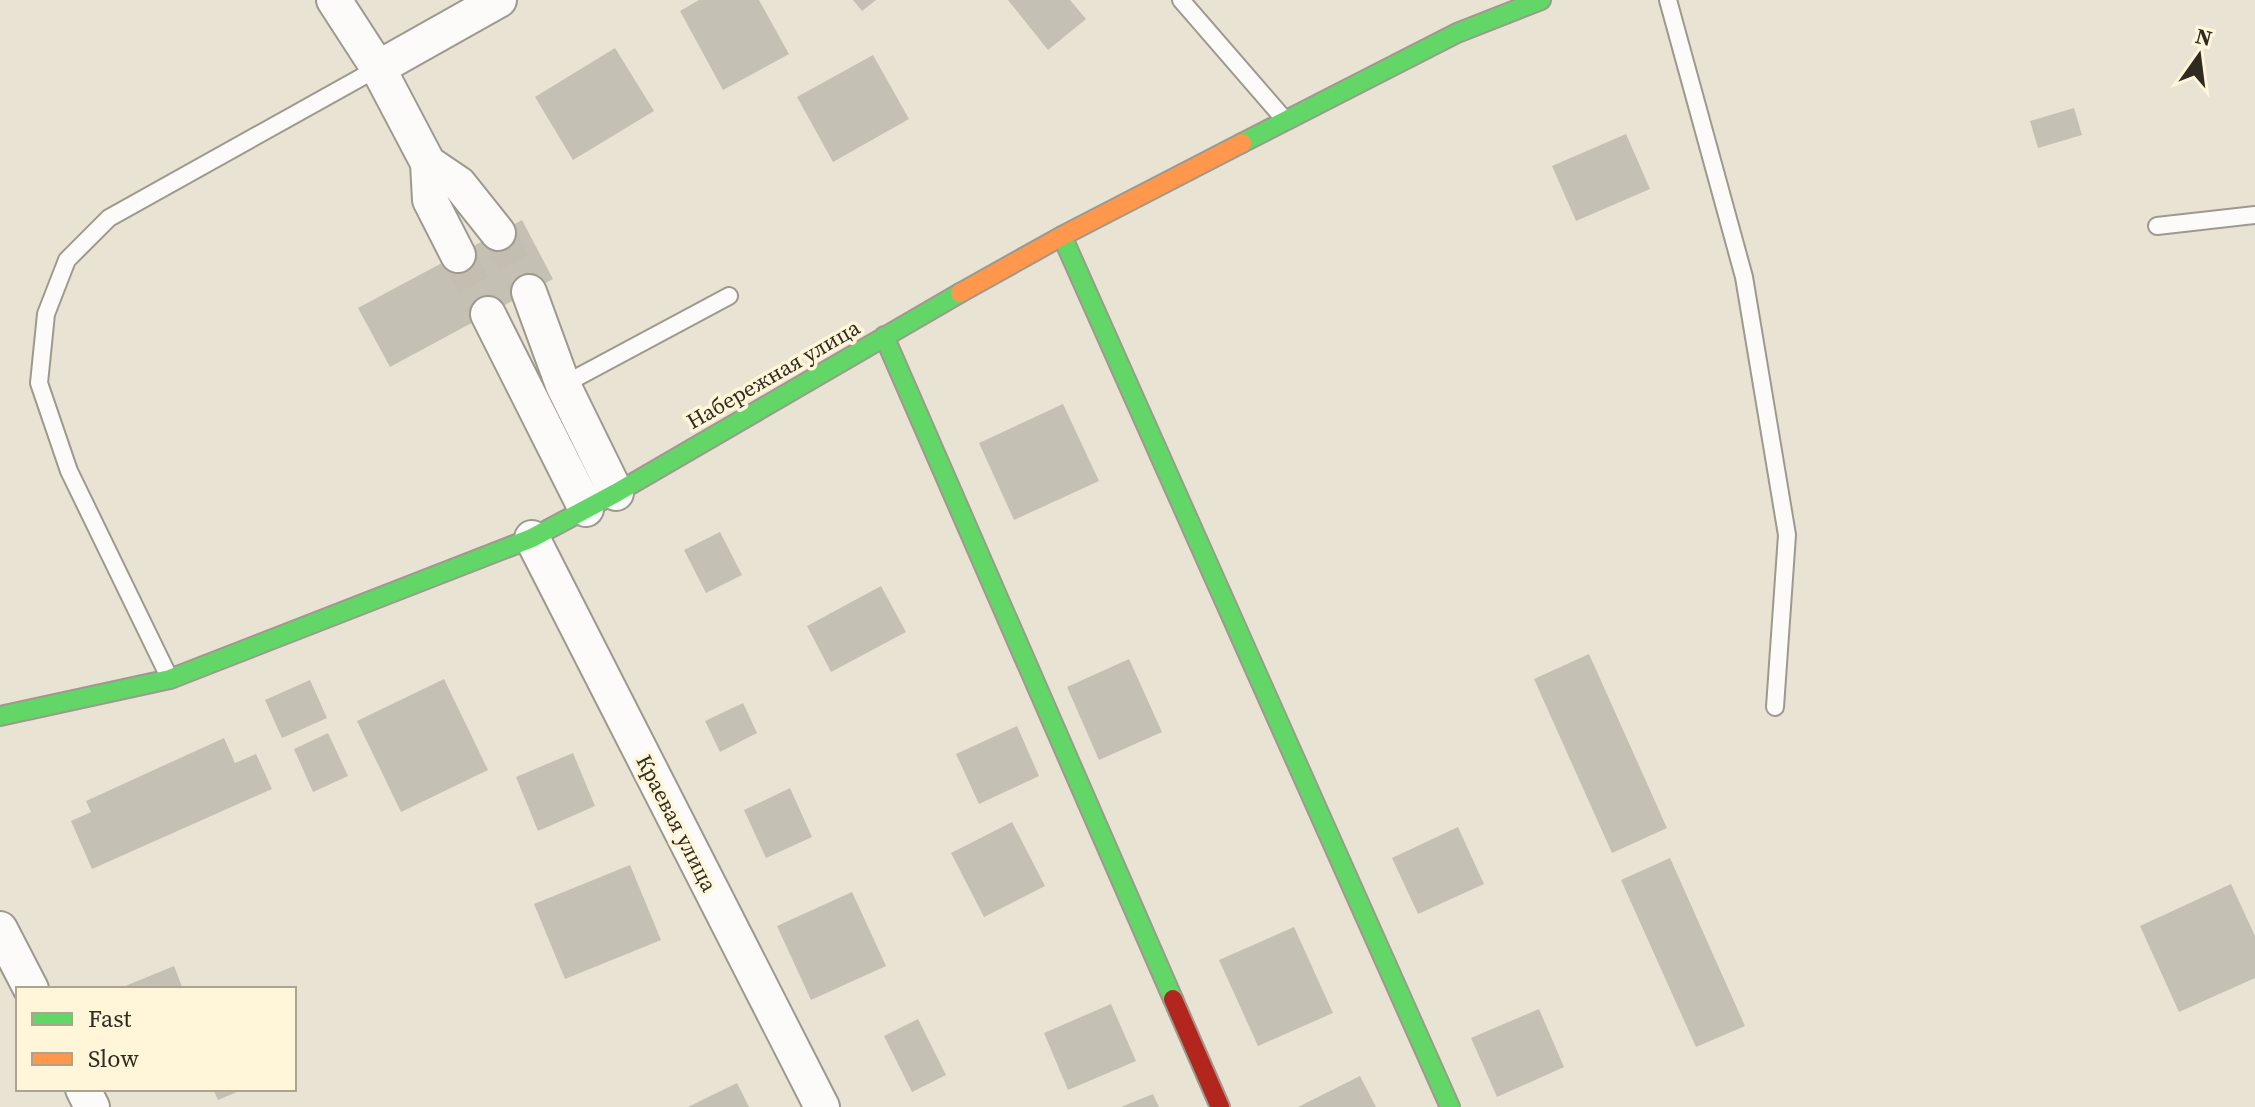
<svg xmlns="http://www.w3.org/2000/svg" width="2255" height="1107" font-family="'Source Serif 4',serif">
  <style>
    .building { fill: #c5c0b4 }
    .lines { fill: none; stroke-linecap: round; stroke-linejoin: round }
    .street-tunnel { stroke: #c4beb0; stroke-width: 34; stroke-dasharray: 34 17; stroke-linecap: butt }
    .lane-casing { stroke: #9e998e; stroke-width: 20 }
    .street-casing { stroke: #9e998e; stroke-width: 38 }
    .fast-casing { stroke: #9e998e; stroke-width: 22 }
    .slow-casing { stroke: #9e998e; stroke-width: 22 }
    .jam-casing { stroke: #9e998e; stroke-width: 22 }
    .lane { stroke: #fcfbf9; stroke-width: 16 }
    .street { stroke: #fcfbf9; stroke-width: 34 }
    .fast { stroke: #63d668; stroke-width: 18 }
    .slow { stroke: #ff974d; stroke-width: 18 }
    .jam { stroke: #b3261e; stroke-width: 18 }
    .labels { text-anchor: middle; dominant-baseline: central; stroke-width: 7; stroke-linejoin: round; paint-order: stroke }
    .street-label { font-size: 22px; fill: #2f2b21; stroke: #fff5d9 }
  </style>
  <rect width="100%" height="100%" fill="#e9e3d4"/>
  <!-- building -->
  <path class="building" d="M699 0H759L789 54 723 90 680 11Z
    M853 0H876L862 11Z
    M1008 0H1070L1086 19 1048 50Z
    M615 48 654 111 573 160 535 97Z
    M873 55 909 119 833 162 797 97Z
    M2074 108 2082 135 2038 148 2030 121Z
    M1626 134 1650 189 1576 221 1552 166Z
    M522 220 553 279 390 367 358 308Z
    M1063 404 1099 481 1014 520 979 443Z
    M720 532 742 575 706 593 684 550Z
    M881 586 906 632 831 672 807 626Z
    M1589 654 1667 828 1612 853 1534 679Z
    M1129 659 1162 732 1099 760 1067 687Z
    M444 679 488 770 401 812 357 721Z
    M310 680 327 718 282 738 265 700Z
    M743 703 757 733 720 752 705 721Z
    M1017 726 1039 776 979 804 956 754Z
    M328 733 348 776 313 792 294 749Z
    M224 738 235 763 256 754 272 789 92 869 71 821 91 812 86 801Z
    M573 753 595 806 538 831 516 777Z
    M790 788 812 837 766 858 744 810Z
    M1012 822 1045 886 984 917 951 853Z
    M1458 827 1484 884 1418 914 1392 858Z
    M1670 858 1745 1026 1696 1047 1621 880Z
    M630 865 661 940 565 979 534 904Z
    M2231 884 2255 936V978L2179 1012 2140 926Z
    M852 892 886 966 811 1000 777 926Z
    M1294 927 1333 1013 1258 1046 1219 960Z
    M174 966 183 989H118Z
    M1111 1004 1136 1061 1068 1090 1044 1033Z
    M1539 1009 1564 1067 1497 1097 1471 1038Z
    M918 1019 946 1075 912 1092 884 1036Z
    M1360 1076 1376 1107H1298Z
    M737 1083 749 1107H688Z
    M213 1089H244L218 1100Z
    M1153 1094 1159 1107H1121Z"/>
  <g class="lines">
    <!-- street-tunnel -->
    <path class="street-tunnel" d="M498 233 529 292
      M458 255 488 314"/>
    <defs>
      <path id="lane" d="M1181 0 1285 120
        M1668 0 1744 277 1787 535 1775 707
        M2157 226 2255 215
        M561 386 729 296
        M169 677 69 471 39 383 46 314 67 260 109 218 378 68"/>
      <path id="street" d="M334 0 378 68 428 163
        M378 68 499 0
        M458 255 430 200 428 163 459 184 498 233
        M529 292 563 385 616 493
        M488 314 586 509
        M532 538 822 1107
        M0 929 31 989
        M83 1089 92 1107"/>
      <path id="fast" d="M1242 143 1457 33 1541 0
        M1062 236 1450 1107
        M884 336 1173 999
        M0 716 170 679 532 538 616 493 960 293"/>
      <path id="slow" d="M960 293 1062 236 1242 143"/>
      <path id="jam" d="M1173 999 1220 1107"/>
    </defs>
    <!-- lane casing -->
    <use href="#lane" class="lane-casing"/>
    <!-- street casing -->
    <use href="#street" class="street-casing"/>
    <!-- fast casing -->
    <use href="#fast" class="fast-casing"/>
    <!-- slow casing -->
    <use href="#slow" class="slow-casing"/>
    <!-- jam casing -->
    <use href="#jam" class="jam-casing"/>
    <!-- lane -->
    <use href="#lane" class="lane"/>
    <!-- street -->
    <use href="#street" class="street"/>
    <!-- fast -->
    <use href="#fast" class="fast"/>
    <!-- slow -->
    <use href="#slow" class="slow"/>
    <!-- jam -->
    <use href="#jam" class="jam"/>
  </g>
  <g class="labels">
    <!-- street labels -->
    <g class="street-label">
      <text transform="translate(773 374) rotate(-30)">Набережная улица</text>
      <text transform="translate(677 823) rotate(63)">Краевая улица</text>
    </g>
  </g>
  <!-- legend -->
  <rect x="16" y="987" width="280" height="104" fill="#fff5d9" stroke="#aca48f" stroke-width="2"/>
  <rect x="32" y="1013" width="40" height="12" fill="#63d668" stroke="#aca48f" stroke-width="2"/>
  <text x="88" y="1027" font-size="24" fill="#2f2b21">Fast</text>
  <rect x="32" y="1053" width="40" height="12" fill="#ff974d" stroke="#aca48f" stroke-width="2"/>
  <text x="88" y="1067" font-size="24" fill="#2f2b21">Slow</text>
  <!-- north arrow -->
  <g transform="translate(2199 56) rotate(14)" stroke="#fff5d9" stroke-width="6" paint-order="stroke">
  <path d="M0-6L14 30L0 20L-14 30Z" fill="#2f2b21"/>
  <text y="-12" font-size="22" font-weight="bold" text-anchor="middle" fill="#2f2b21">N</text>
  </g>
</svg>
